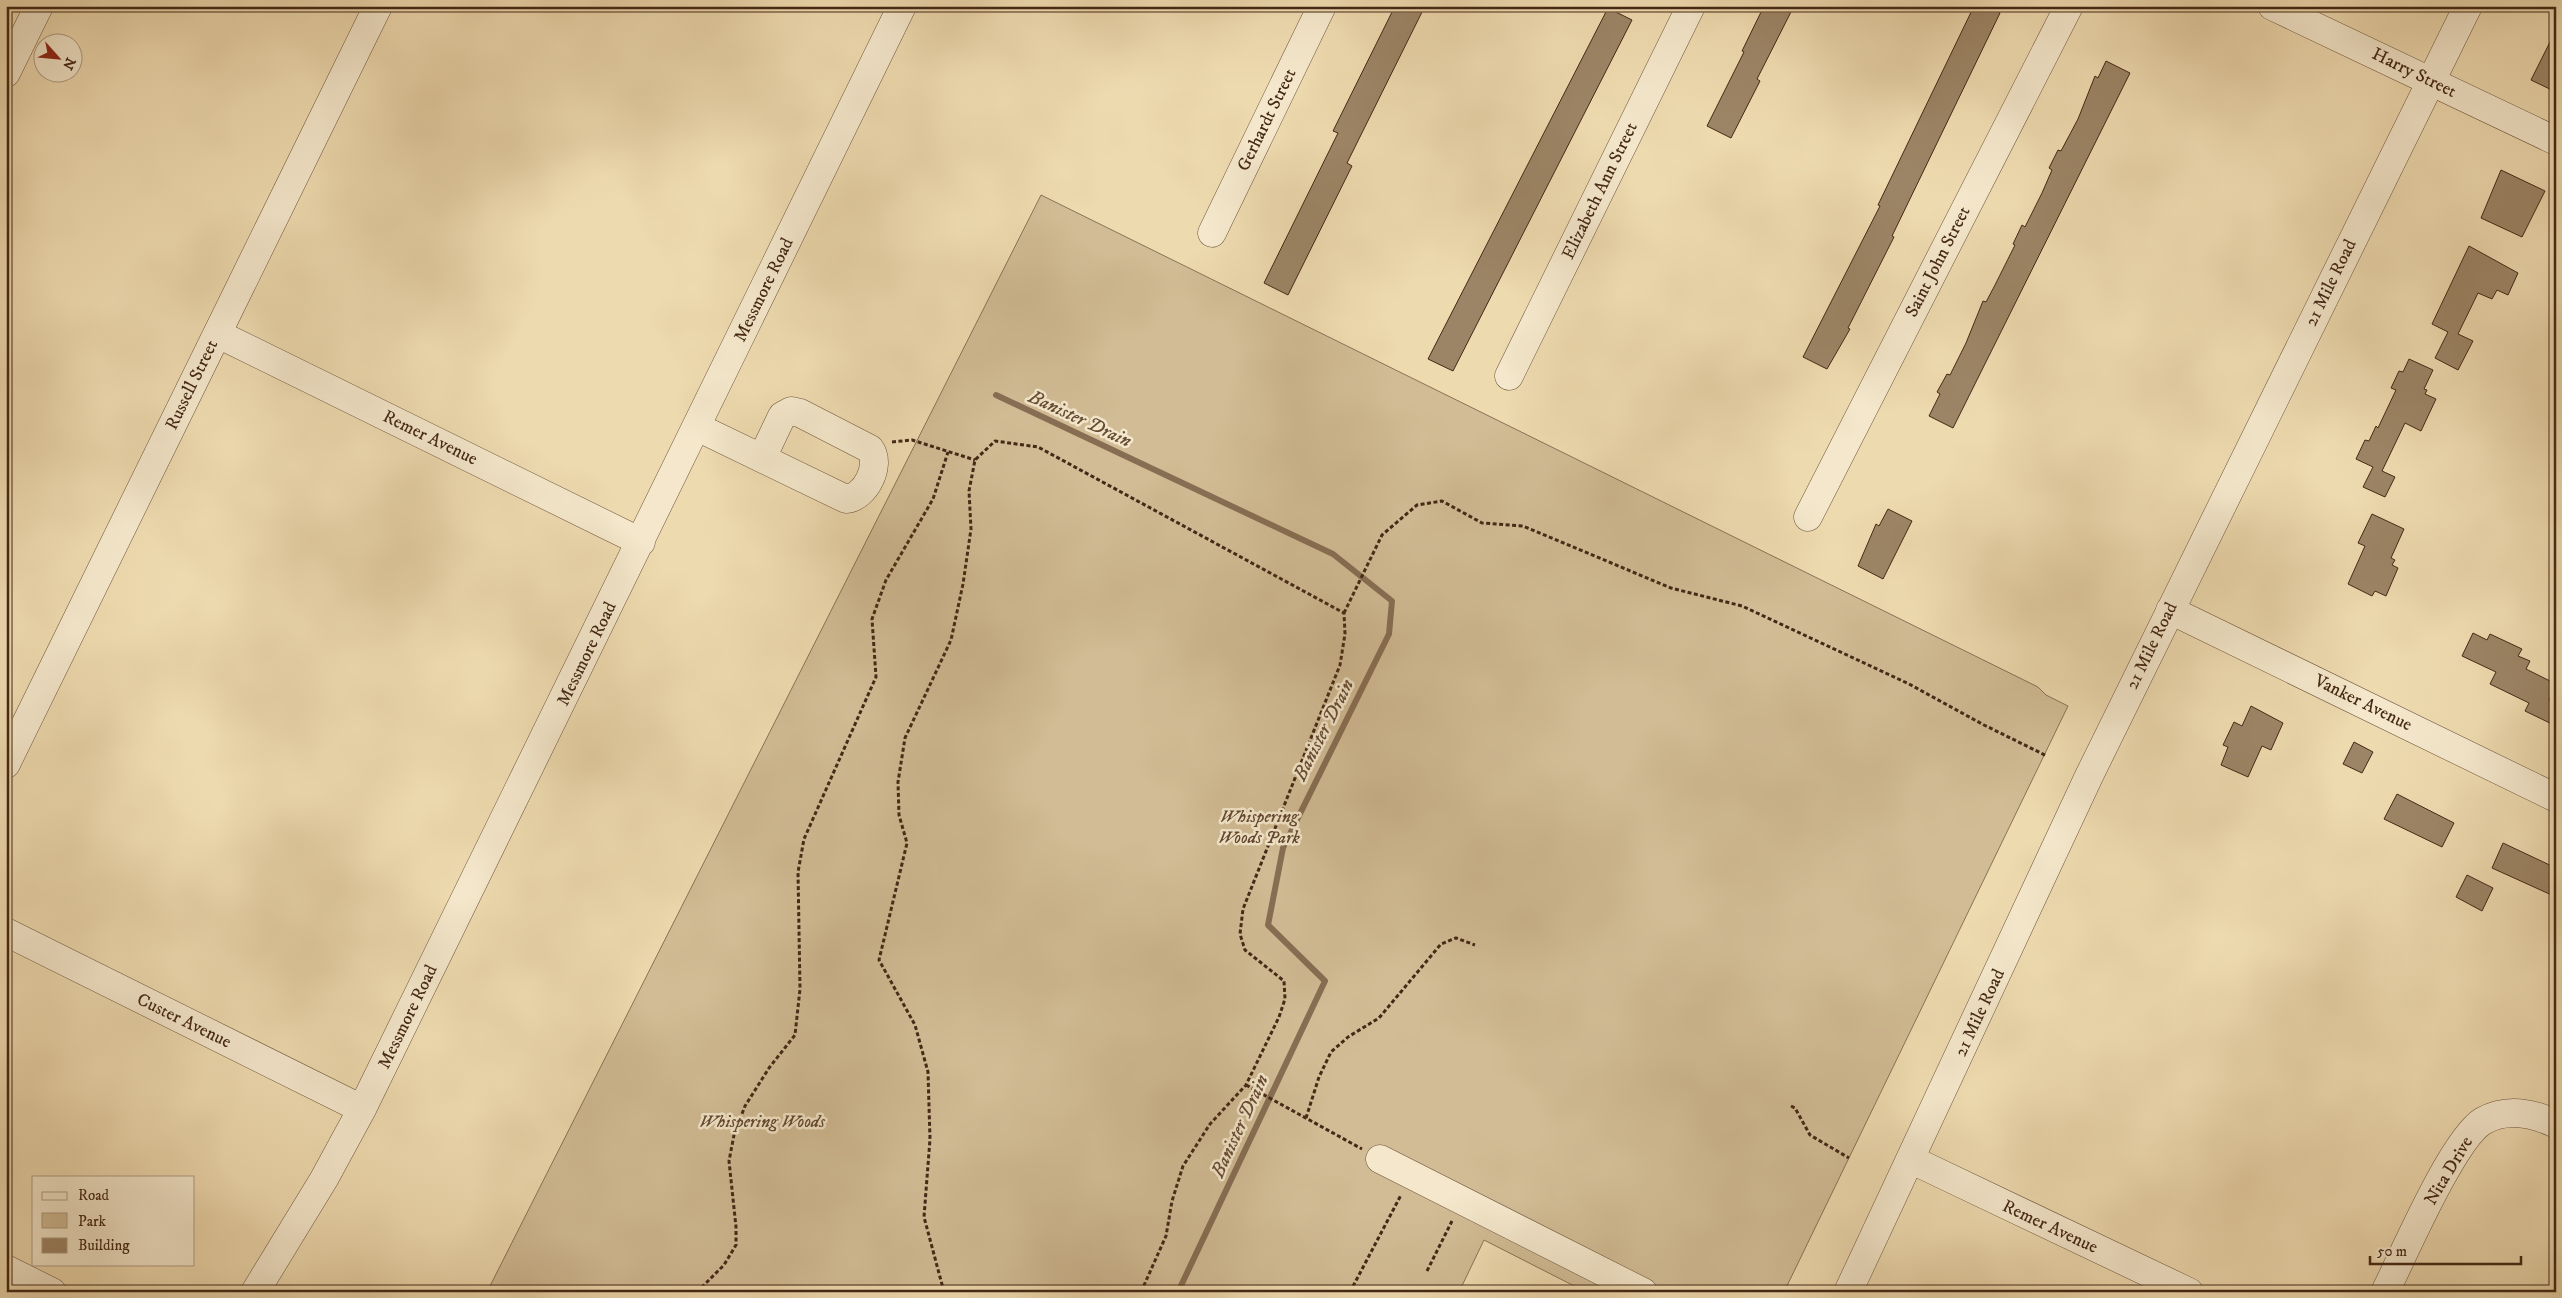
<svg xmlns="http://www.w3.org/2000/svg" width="2562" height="1298" font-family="'IM FELL DW Pica',serif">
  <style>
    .green { fill: #d1bc95; stroke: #8a7256 }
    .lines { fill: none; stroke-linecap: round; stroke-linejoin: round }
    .stream { stroke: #876e53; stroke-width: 6 }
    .building { fill: #9c8566; stroke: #442816 }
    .minor-casing { stroke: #6e543c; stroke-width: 29 }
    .path { stroke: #442816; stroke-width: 3; stroke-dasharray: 4 2.5; stroke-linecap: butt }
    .minor { stroke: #f4e7cb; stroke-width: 28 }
    .labels { text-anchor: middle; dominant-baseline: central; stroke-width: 5; stroke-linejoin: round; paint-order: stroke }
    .street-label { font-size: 18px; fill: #442816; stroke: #f4e7cb }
    .park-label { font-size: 18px; font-style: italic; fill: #60462f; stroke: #f4e7cb }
    .water-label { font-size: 19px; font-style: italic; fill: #664b34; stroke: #f4e7cb }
  </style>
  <rect width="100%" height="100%" fill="#eedaaf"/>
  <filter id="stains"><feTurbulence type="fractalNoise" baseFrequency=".004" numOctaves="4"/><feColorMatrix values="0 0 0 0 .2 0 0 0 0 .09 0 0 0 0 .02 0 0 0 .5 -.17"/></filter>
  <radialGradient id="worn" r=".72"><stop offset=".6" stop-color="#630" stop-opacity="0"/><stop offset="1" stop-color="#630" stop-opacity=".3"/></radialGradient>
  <!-- green -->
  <path class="green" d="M1041 195 2038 687 2046 695 2068 706 1784 1292H1586L1484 1240 1459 1292H487Z"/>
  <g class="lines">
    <!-- stream -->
    <path class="stream" d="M996 395 1333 554 1392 601 1389 634 1283 848 1268 925 1325 981 1178 1292"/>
  </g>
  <!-- building -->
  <path class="building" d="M1395 6H1425L1347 163 1352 166 1288 295 1264 283 1338 133 1333 131Z
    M1764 6H1794L1757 79 1760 81 1731 138 1707 126 1744 52 1742 51Z
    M1974 6H1987L2000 13 1892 236 1894 237 1848 328 1850 329 1827 369 1803 357 1880 206 1878 205Z
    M1608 8 1632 20 1453 371 1428 359Z
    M2556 30V92L2531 80Z
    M2106 61 2130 73 1953 428 1929 416 1940 394 1937 392 1947 374 1950 375 1966 343 1983 301 1986 302 1995 285 2015 245 2013 244 2022 225 2025 227 2042 193 2052 170 2049 168 2058 150 2061 151 2078 119 2095 76 2098 78Z
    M2501 170 2545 191 2522 237 2481 218Z
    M2469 246 2518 273 2508 295 2497 290 2492 299 2478 293 2458 334 2473 341 2458 370 2435 358 2448 332 2432 324Z
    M2409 359 2433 370 2424 389 2427 390 2425 394 2436 399 2421 431 2405 423 2382 471 2395 477 2385 497 2363 487 2373 467 2356 459 2365 440 2369 441 2376 426 2378 428 2396 390 2391 388 2399 371 2403 372Z
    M1888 509 1912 521 1883 579 1858 566 1876 524 1879 526Z
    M2372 514 2404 529 2391 558 2395 560 2392 565 2398 568 2386 596 2375 591 2372 596 2348 584 2365 546 2358 543Z
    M2473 633 2487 640 2490 634 2522 649 2518 656 2530 661 2526 669 2556 684 2549 700 2556 703V726L2525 711 2529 703 2490 684 2496 672 2462 656Z
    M2251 706 2283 723 2271 750 2262 746 2248 777 2221 765 2228 747 2223 745 2234 722 2242 726Z
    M2354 742 2373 752 2362 773 2343 764Z
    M2397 794 2454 823 2442 847 2384 819Z
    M2503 843 2556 868V897L2492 868Z
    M2467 875 2493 888 2482 911 2456 897Z"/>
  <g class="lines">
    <defs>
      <path id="minor" d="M2272 6 2556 141
        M6 73 39 6
        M1212 233 1322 6
        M218 334 641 542
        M1509 376 1691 6
        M697 427 846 499C865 498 882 465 870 449L800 413 791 411 782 416 762 458
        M1808 517 2069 6
        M2170 610 2556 798
        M6 764 378 6
        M6 932 362 1109
        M1380 1159 1643 1292
        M1912 1160 2189 1292
        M6 1269 52 1292
        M255 1292 324 1179 362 1109 902 6
        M1848 1292 2089 776 2468 6
        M2385 1292C2403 1256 2453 1139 2483 1121 2507 1107 2533 1113 2556 1124"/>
    </defs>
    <!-- minor casing -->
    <use href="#minor" class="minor-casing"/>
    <!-- path -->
    <path class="path" d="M892 442 912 440 975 460
      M1344 613 1382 535 1417 505 1442 501 1482 523 1523 526 1671 588 1742 606 1909 684 1984 725 2047 756
      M1246 1085 1362 1149
      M1791 1106 1795 1108 1810 1135 1849 1158
      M1306 1118 1319 1077 1331 1052 1348 1037 1379 1018 1441 944 1456 938 1475 945
      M1427 1271 1452 1221
      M697 1292 724 1265 736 1245V1227L729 1161 734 1135 745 1106 769 1068 795 1035 800 989 798 872 804 839 876 677 872 619 886 580 933 499 948 452
      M944 1292 924 1217 930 1139 928 1072 915 1025 879 960 907 843 899 815 898 782 905 738 951 640 963 584 971 529 969 491 975 460 995 441 1038 447 1344 613 1345 634 1340 665 1243 909 1240 934 1245 950 1284 981 1285 999 1279 1017 1246 1085 1210 1124 1183 1166 1172 1201 1166 1236 1141 1292
      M1350 1292 1401 1195"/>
    <!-- minor -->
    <use href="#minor" class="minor"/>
  </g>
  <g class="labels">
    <!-- street labels -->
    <g class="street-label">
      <text transform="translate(2414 73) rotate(26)">Harry Street</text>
      <text transform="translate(1267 120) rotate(-64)">Gerhardt Street</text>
      <text transform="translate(1600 191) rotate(-64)">Elizabeth Ann Street</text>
      <text transform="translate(1938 262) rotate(-63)">Saint John Street</text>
      <text transform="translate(2331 283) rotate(-64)">21 Mile Road</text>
      <text transform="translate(764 290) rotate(-64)">Messmore Road</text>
      <text transform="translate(192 385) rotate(-64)">Russell Street</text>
      <text transform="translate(430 438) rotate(26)">Remer Avenue</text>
      <text transform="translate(2152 646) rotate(-64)">21 Mile Road</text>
      <text transform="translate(587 654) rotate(-64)">Messmore Road</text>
      <text transform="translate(2363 703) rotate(26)">Vanker Avenue</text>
      <text transform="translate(1980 1013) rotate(-65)">21 Mile Road</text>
      <text transform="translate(408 1017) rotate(-64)">Messmore Road</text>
      <text transform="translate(184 1021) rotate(26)">Custer Avenue</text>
      <text transform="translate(2449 1171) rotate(-59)">Nita Drive</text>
      <text transform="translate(2050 1227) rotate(25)">Remer Avenue</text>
    </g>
    <!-- park labels -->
    <g class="park-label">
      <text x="1259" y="817">Whispering<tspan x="1259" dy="21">Woods Park</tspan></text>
      <text x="762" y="1122">Whispering Woods</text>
    </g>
    <!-- water labels -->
    <g class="water-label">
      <text transform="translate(1080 419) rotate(25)">Banister Drain</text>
      <text transform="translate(1324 730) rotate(-63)">Banister Drain</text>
      <text transform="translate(1240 1126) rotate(-65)">Banister Drain</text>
    </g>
  </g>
  <!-- margin -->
  <rect width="2562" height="1298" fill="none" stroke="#eedaaf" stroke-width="25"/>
  <rect x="8" y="8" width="2547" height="1283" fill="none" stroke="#442816" stroke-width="2.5"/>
  <rect x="12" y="12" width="2537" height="1273" fill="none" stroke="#442816"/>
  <!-- legend -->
  <rect x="32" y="1176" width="162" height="90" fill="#f4e7cb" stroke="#ae9b83"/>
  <rect x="42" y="1192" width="25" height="8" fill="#f4e7cb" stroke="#ae9b83"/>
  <text x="78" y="1200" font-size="15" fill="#442816">Road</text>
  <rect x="42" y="1213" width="25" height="15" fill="#d1bc95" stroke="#ae9b83"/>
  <text x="78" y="1226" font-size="15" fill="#442816">Park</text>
  <rect x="42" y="1238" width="25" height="15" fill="#9c8566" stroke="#ae9b83"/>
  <text x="78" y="1250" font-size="15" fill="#442816">Building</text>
  <!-- north arrow -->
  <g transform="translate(58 58) rotate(117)"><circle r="24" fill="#f4e7cb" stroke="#ae9b83"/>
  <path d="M0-4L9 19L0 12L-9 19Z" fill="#8f2418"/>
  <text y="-8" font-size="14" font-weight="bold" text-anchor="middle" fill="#442816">N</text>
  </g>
  <!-- scale -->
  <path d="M2370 1256v8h151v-8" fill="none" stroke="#442816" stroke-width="2.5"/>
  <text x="2377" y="1256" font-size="15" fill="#442816" stroke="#f4e7cb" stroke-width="4" paint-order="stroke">50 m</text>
  <rect width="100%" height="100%" filter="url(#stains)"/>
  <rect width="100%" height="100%" fill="url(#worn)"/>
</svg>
